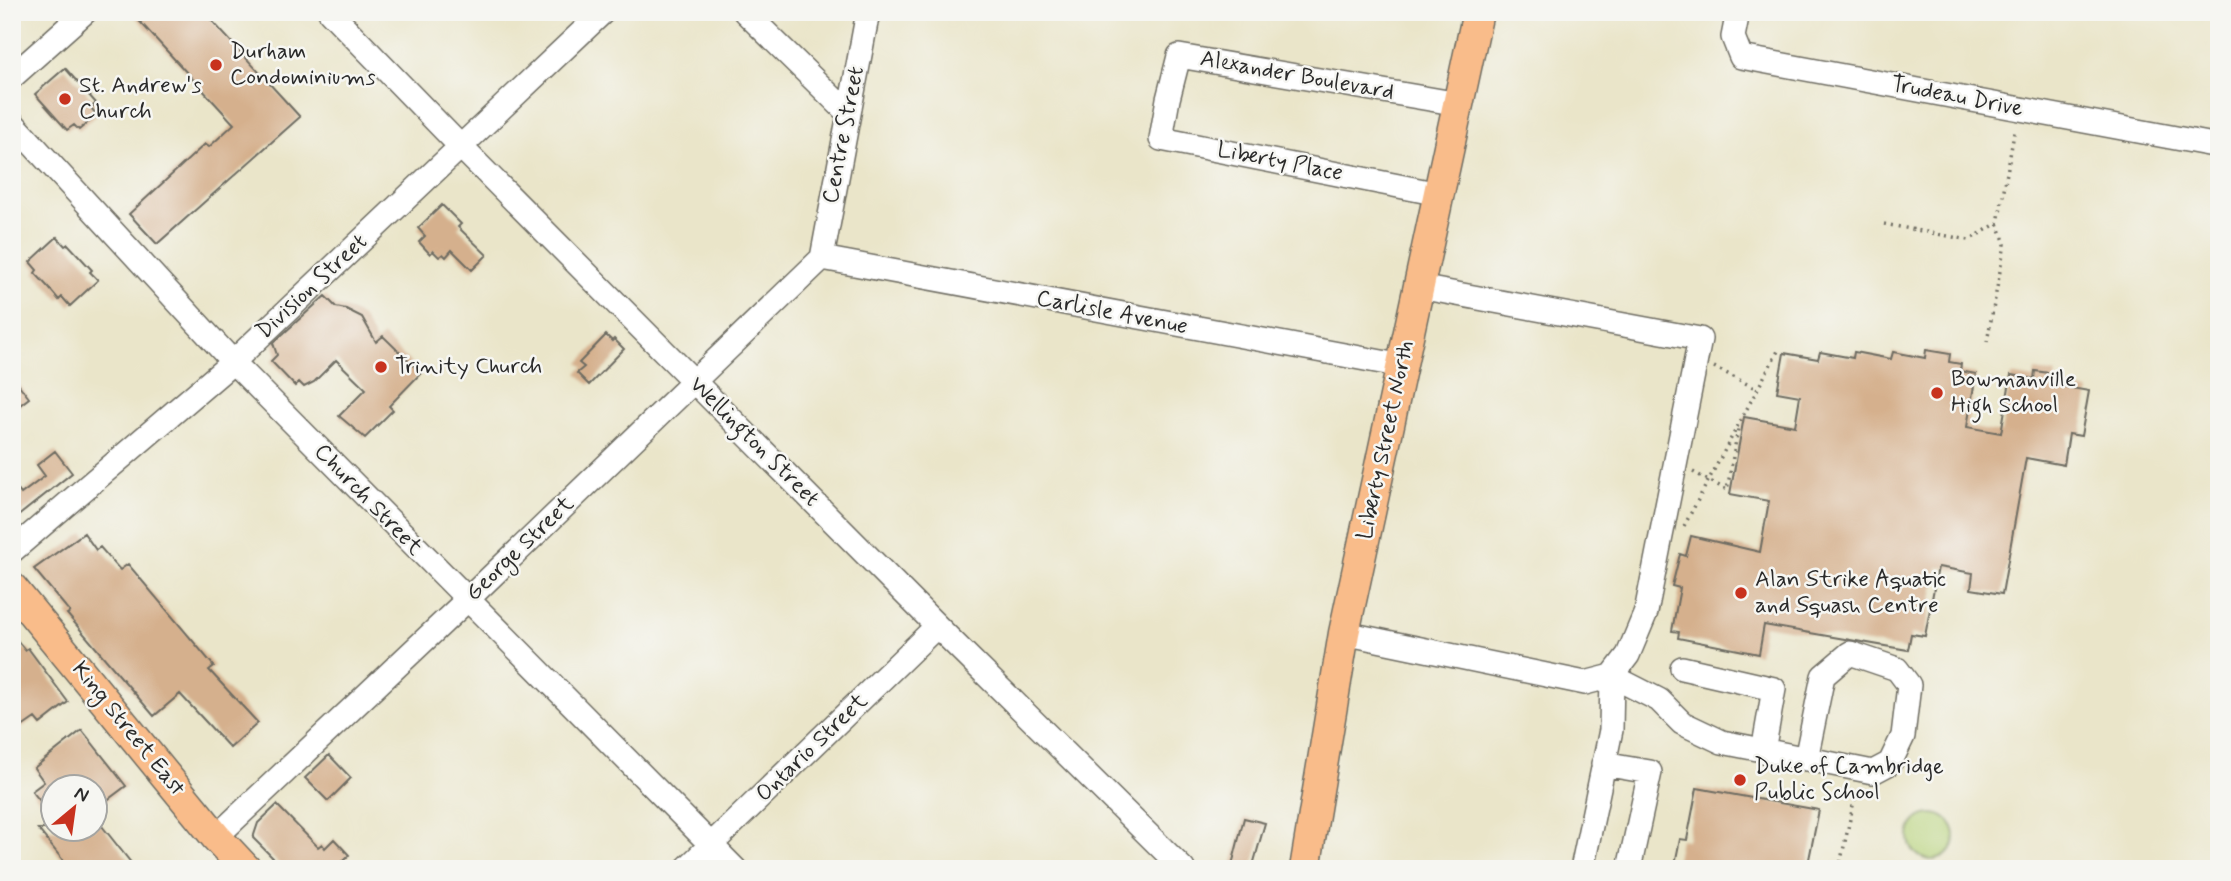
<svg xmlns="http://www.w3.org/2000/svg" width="2231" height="881" font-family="Mynerve,sans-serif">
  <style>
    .green { fill: #b5d177; stroke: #707e51; stroke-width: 2 }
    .building { fill: #d5b08d }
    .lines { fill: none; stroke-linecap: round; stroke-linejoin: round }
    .minor-casing { stroke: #6e6c62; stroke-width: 26 }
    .major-casing { stroke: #6e6c62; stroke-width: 33 }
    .path { stroke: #6e6c62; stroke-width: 3.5; stroke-dasharray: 2 5; stroke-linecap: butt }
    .minor { stroke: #fff; stroke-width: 23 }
    .major { stroke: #f9bc8a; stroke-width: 30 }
    .poi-dot { fill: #c8321e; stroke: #f6f6f2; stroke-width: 2.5 }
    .labels { text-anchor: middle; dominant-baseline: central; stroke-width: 5; stroke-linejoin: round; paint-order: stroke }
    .poi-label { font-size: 23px; fill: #2b2b2b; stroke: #f6f6f2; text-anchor: start }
    .street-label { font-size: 23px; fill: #2b2b2b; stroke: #f6f6f2 }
  </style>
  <rect width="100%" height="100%" fill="#f6f6f2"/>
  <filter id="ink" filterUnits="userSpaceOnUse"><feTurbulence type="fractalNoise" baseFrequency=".0143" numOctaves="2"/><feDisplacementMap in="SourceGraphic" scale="14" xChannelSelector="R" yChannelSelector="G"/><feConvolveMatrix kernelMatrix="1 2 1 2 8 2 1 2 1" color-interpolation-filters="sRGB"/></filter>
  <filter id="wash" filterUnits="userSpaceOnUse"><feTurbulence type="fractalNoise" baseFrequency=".00686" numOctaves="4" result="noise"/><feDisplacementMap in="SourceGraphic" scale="28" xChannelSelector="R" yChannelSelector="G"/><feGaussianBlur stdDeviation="1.57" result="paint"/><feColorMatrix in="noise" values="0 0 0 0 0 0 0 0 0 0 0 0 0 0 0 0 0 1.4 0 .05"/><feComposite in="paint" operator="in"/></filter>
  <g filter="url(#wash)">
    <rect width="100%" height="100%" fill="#eae5c9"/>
    <!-- green -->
    <path class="green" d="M1909 837a23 23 0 1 1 46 0a23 23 0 1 1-46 0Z"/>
    <g id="blocks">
      <!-- building -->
      <path class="building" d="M131 12H204L300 117 157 244 129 214 205 144 209 147 234 124Z
        M65 68 96 103 91 108 97 115 79 130 74 125 67 130 35 94Z
        M442 205 461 224 458 227 487 255 472 270 452 250 446 257 443 254 439 257 433 251 430 254 419 242 425 236 418 228Z
        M57 237 65 246 68 244 92 270 90 272 98 280 70 306 62 297 59 300 49 288 35 273 37 270 30 262Z
        M325 296 336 307 346 309 362 317 376 342 383 336 421 373 389 406 393 410 365 438 339 416 366 389 336 360 314 382 304 387 299 382 295 386 271 361 277 355 273 343Z
        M606 335 612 341 614 339 624 349 589 385 577 373 584 367 579 363Z
        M1926 350 1950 354 1949 362 1961 364 1960 371 1976 374 1967 427 2001 433 2011 375 2034 379 2035 371 2056 374 2054 385 2089 391 2081 436 2069 434 2064 465 2026 458 2002 594 1971 589 1973 573 1938 567 1925 636 1911 634 1908 650 1764 625 1759 654 1678 638 1679 632 1672 631 1680 588 1672 586 1680 554 1686 556 1691 536 1760 552 1769 501 1730 494 1744 417 1795 426 1800 396 1777 392 1784 353 1818 359 1820 352 1853 358 1854 352 1891 359 1893 352 1925 358Z
        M12 376 29 398 12 411Z
        M55 451 72 473 12 521V482L21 494 45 476 37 465Z
        M84 533 96 550 100 547 120 570 128 564 214 666 209 670 258 723 230 748 180 694 154 716 67 614 70 612 34 569Z
        M12 634 25 650 28 648 68 702 40 724 35 718 22 727 12 714Z
        M82 730 126 786 94 810V787H52V816L32 791 44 782 34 768Z
        M329 755 351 778 328 801 305 778Z
        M1697 788 1819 810 1807 869 1777 865 1776 869H1674L1680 839 1687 840Z
        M277 805 318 847 322 844 325 848 334 839 349 855 335 869H284L253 838 258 823Z
        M94 816 136 869H70L38 829H94Z
        M1244 818 1265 823 1252 869H1231Z"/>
    </g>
  </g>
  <g filter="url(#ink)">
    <use href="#blocks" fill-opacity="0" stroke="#6e6c62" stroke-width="2"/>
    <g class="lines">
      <defs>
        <path id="minor" d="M330 12 461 147 949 638 1183 869
          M745 12 848 113
          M1738 12 1733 37 1741 57 2219 146
          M12 77 85 12
          M12 122 233 362 735 869
          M1439 194 1161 139 1168 99 1179 56 1459 104
          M822 258 1403 366
          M822 258 868 12
          M12 551 233 362 603 12
          M1344 633 1585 683 1612 676 1628 655 1646 612 1700 339 1419 287
          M1682 668 1774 689 1763 751
          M1603 764 1650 772 1629 869
          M216 837 467 600 822 258
          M686 869 937 626
          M1582 869 1611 730 1612 676 1659 700 1682 723 1722 742 1873 772 1890 763 1903 736 1909 685 1897 669 1850 653 1823 676 1806 759"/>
        <path id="major" d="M12 588 216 837 246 869
          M1305 869 1344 633 1478 12"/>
      </defs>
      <!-- minor casing -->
      <use href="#minor" class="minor-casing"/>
      <!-- major casing -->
      <use href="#major" class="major-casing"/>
      <!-- path -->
      <path class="path" d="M1884 224 1969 240 1998 223 2015 128
        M1987 342 2005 244 1998 223
        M1714 367 1757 389
        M1693 472 1727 490 1738 429
        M1684 526 1779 349
        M1839 869 1856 792"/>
      <!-- minor -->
      <use href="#minor" class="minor"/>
      <!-- major -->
      <use href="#major" class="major"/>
    </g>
  </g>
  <!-- markers -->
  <g class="poi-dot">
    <circle cx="216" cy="65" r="7"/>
    <circle cx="65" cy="99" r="7"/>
    <circle cx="381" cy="367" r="7"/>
    <circle cx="1937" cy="393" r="7"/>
    <circle cx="1741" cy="593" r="7"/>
    <circle cx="1740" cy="780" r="7"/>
  </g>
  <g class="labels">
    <!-- poi labels -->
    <g class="poi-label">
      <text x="230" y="52">Durham<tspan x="230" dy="26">Condominiums</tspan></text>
      <text x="79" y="86">St. Andrew's<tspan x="79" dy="26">Church</tspan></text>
      <text x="395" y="367">Trinity Church</text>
      <text x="1951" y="380">Bowmanville<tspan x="1951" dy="26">High School</tspan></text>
      <text x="1755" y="580">Alan Strike Aquatic<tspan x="1755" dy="26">and Squash Centre</tspan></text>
      <text x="1754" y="767">Duke of Cambridge<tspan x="1754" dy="26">Public School</tspan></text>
    </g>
    <!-- street labels -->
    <g class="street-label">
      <text transform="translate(1297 76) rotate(10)">Alexander Boulevard</text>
      <text transform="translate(1957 97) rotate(11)">Trudeau Drive</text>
      <text transform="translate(844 135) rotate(-79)">Centre Street</text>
      <text transform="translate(1280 162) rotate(11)">Liberty Place</text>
      <text transform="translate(312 287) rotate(-43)">Division Street</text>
      <text transform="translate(1112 313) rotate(11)">Carlisle Avenue</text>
      <text transform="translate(1386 440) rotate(-78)">Liberty Street North</text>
      <text transform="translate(754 442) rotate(45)">Wellington Street</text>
      <text transform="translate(368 500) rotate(46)">Church Street</text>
      <text transform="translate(520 549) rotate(-44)">George Street</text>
      <text transform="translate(128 729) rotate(51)">King Street East</text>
      <text transform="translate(812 748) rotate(-44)">Ontario Street</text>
    </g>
  </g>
  <!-- margin -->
  <rect width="2231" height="881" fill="none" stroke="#f6f6f2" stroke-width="42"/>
  <!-- north arrow -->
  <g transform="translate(74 808) rotate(29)"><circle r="33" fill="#f6f6f2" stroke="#a5a5a2" stroke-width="2"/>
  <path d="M0-5L12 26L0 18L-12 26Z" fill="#c8321e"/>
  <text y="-10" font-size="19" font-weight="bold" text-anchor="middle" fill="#2b2b2b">N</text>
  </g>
</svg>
